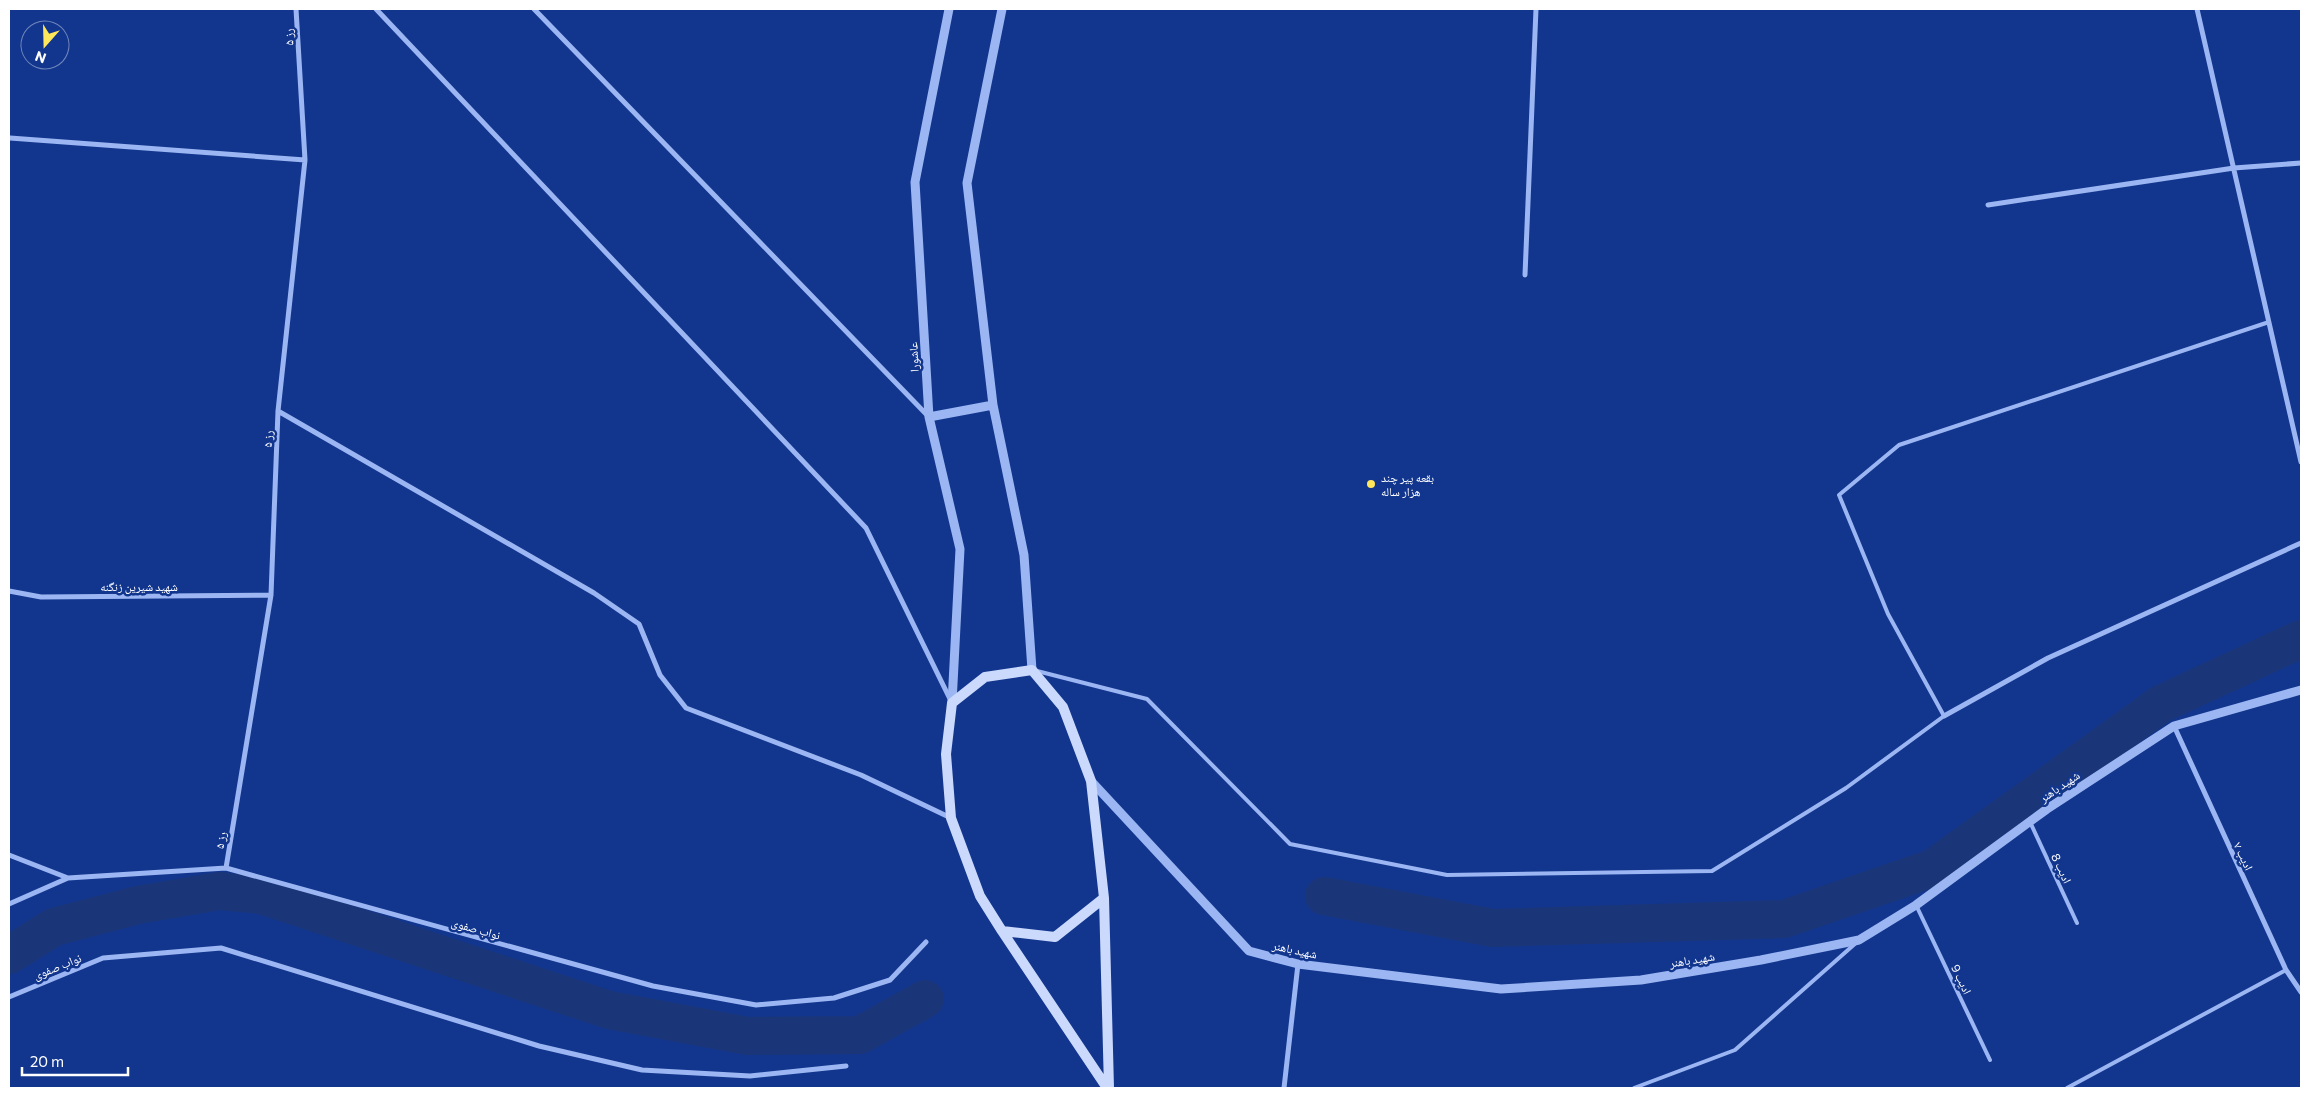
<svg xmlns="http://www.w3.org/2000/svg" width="2310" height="1097" font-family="Commissioner,'Noto Naskh Arabic',sans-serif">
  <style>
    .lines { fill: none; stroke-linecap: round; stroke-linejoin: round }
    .canal { stroke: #1b3678; stroke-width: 38 }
    .service { stroke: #9bb6f2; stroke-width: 4 }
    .minor { stroke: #9bb6f2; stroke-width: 5 }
    .tertiary { stroke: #9bb6f2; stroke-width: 9 }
    .secondary { stroke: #cad9fc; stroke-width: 10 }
    .poi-dot { fill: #ffe75c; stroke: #12368e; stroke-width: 2 }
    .labels { text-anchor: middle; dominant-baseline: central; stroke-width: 5; stroke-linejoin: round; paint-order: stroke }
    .street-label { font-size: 12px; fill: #fff; stroke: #12368e }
    .poi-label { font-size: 12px; fill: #fff; stroke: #12368e; text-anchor: start }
  </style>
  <rect width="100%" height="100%" fill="#12368e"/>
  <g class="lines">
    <!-- canal -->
    <path class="canal" d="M1324 896 1493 928 1784 919 1933 868 2161 704 2301 639
      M9 955 54 927 138 905 219 891 261 895 609 1010 748 1036 860 1035 925 999"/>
    <!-- service -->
    <path class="service" d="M1037 671 1147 699 1290 844 1447 875 1712 871 1846 788 1944 716 1888 614 1839 495 1899 445 2269 322
      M2030 822 2077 923
      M1916 905 1990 1060
      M1634 1088 1735 1050 1857 942
      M2067 1088 2286 970"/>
    <!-- minor -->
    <path class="minor" d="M376 9 866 528 950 699
      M534 9 928 416
      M2197 9 2301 462
      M10 138 305 160
      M1988 205 2234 168 2301 163
      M1525 275 1536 9
      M278 411 594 593 639 624 660 675 686 708 861 775 951 818
      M9 591 41 597 271 595
      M1944 716 2048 658 2301 543
      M2174 726 2286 970 2301 992
      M9 855 68 878
      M226 868 271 595 278 411 305 160 296 9
      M9 904 68 878 226 868 653 986 756 1005 834 998 890 980 926 942
      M9 997 103 958 221 948 539 1046 642 1070 750 1076 846 1066
      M1284 1088 1298 964"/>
    <!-- tertiary -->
    <path class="tertiary" d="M949 9 915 182 929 417 960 549 952 703
      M1002 9 967 183 993 405 1024 555 1032 670
      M929 417 993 405
      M1091 781 1249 951 1298 964 1501 989 1641 980 1761 960 1859 940 1916 905 2047 809 2174 726 2301 690"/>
    <!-- secondary -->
    <path class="secondary" d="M1104 898 1055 937 1002 931 980 896 951 818 946 754 952 703 985 677 1032 670 1063 707 1091 781 1104 898 1109 1088
      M1002 931 1107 1088"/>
  </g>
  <!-- markers -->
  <circle class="poi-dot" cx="1371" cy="484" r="5"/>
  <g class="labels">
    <!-- street labels -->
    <g class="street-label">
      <text transform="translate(288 37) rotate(-93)">رز ۵</text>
      <text transform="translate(913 357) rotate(-93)">عاشورا</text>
      <text transform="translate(267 439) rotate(-88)">رز ۵</text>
      <text x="139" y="586">شهید شیرین زنگنه</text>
      <text transform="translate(2059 786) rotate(-34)">شهید باهنر</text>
      <text transform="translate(220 840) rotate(-81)">رز ۵</text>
      <text transform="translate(2244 856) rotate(65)">ادیب ۷</text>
      <text transform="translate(2062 868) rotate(65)">ادیب 8</text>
      <text transform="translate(476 928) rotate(16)">نواب صفوی</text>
      <text transform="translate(1295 949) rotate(12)">شهید باهنر</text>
      <text transform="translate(1692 959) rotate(-9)">شهید باهنر</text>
      <text transform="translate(57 966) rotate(-22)">نواب صفوی</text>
      <text transform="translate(1962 979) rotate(64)">ادیب 9</text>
    </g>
    <!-- poi labels -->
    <g class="poi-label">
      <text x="1381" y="477">بقعه پیر چند<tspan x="1381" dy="14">هزار ساله</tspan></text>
    </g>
  </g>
  <!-- border -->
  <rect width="2310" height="1097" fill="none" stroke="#ffffff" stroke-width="20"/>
  <!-- north arrow -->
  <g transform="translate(45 45) rotate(200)"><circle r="24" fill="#12368e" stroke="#7186bb"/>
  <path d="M0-4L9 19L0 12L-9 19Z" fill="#ffe75c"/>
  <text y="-8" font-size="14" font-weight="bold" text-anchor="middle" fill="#ffffff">N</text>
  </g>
  <!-- scale -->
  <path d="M22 1067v8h106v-8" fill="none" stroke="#ffffff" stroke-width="2.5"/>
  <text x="30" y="1067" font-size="15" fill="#ffffff" stroke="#12368e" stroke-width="4" paint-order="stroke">20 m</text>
</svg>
